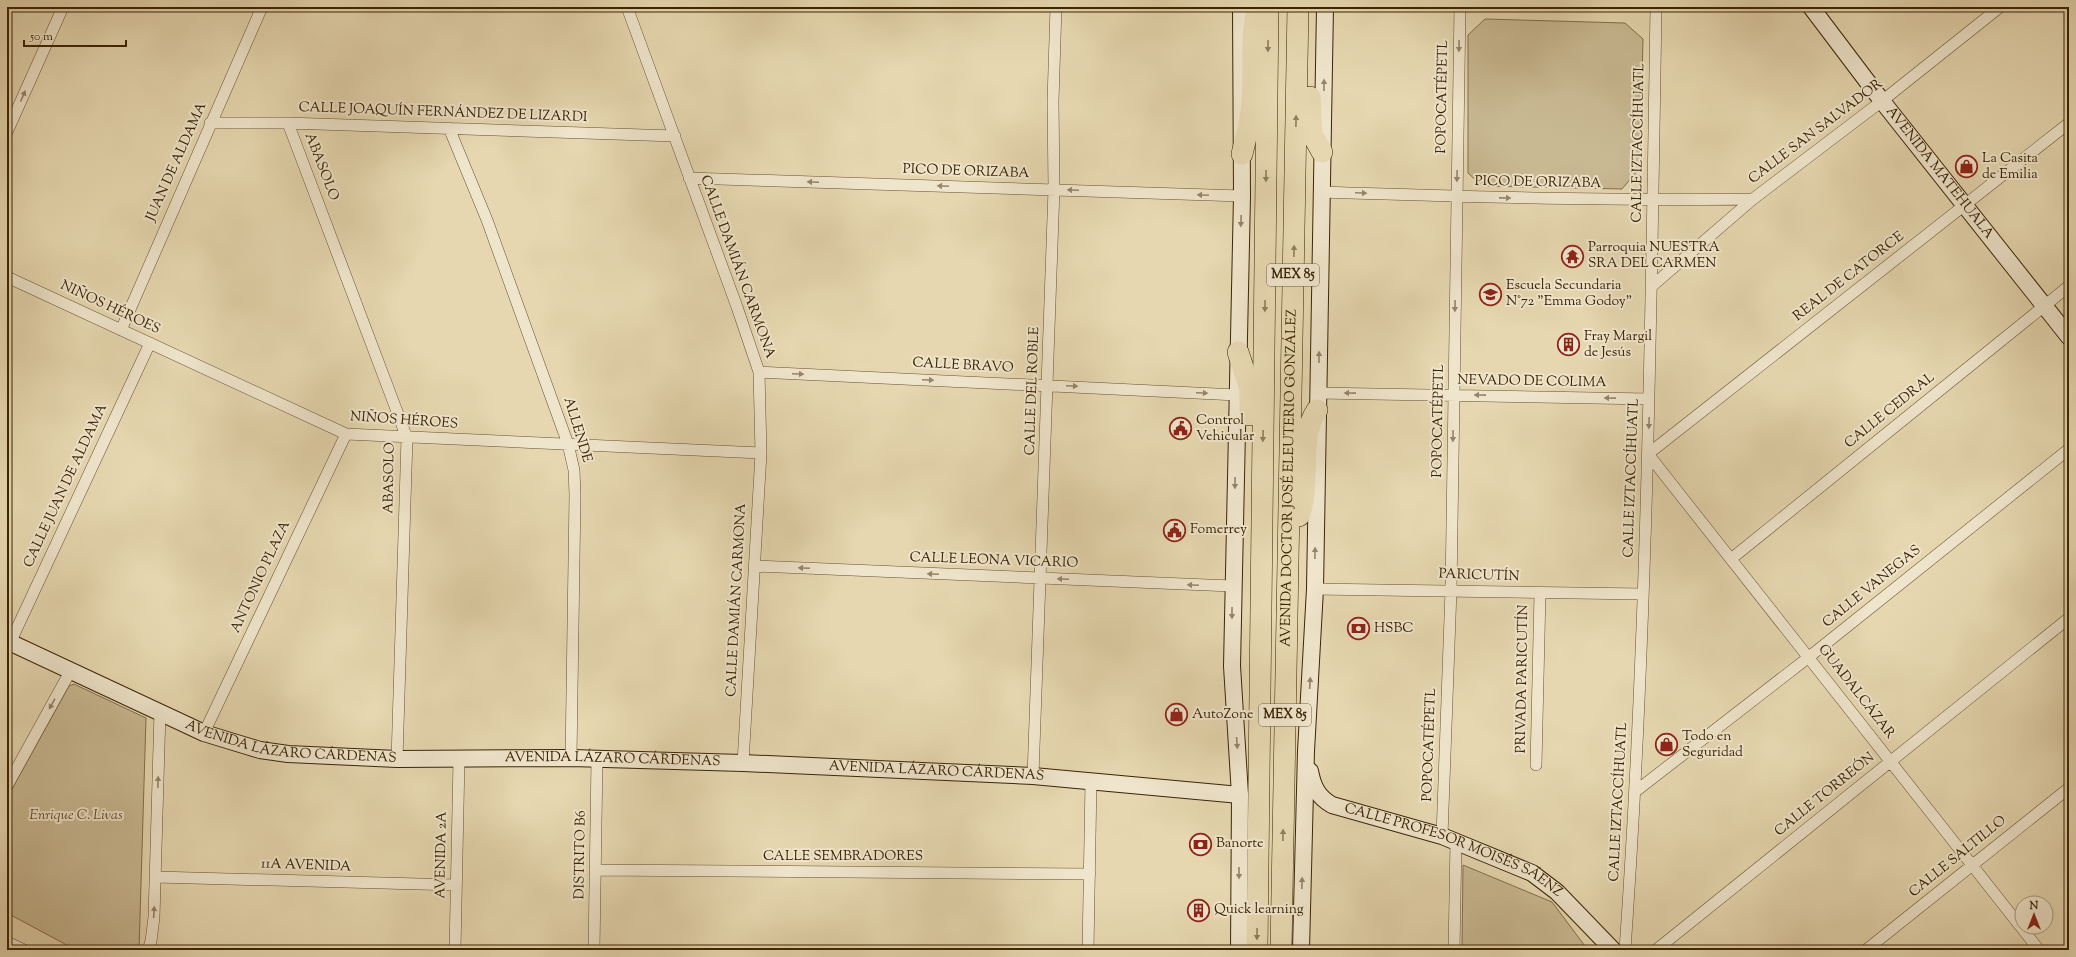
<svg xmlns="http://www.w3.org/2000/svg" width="2076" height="957" font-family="'Sorts Mill Goudy',serif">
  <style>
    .green { fill: #c9b993; stroke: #826e4c }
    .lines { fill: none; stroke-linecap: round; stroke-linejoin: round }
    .street-casing { stroke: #66512f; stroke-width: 12 }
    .secondary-casing { stroke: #3b2404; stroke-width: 18 }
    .highway-casing { stroke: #3b2404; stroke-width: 22 }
    .street { stroke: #efe5cc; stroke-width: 11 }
    .secondary { stroke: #efe5cc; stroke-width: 16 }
    .highway { stroke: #e6d7b0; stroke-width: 21 }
    .oneway { fill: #907e5a }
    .oneway2 { fill: #958468 }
    .labels { text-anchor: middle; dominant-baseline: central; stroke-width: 4; stroke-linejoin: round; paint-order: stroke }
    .shield { fill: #efe5cc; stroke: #715e40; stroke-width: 1 }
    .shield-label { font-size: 13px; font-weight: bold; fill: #3b2404 }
    .street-label { font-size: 14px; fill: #3b2404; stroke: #efe5cc }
    .poi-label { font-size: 14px; fill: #3b2404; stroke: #efe5cc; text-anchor: start }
    .park-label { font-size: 14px; font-style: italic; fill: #5e4928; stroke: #efe5cc }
  </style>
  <rect width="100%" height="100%" fill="#e6d7b0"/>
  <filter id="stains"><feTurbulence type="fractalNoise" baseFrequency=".005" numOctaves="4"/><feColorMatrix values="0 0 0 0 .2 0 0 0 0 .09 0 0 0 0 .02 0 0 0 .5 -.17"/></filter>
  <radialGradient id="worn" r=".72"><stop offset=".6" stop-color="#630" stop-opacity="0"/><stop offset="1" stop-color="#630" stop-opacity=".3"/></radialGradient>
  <!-- green -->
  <path class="green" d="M1485 19 1625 23 1643 39 1640 168 1622 189 1482 186 1468 173V35Z
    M74 684 146 718 139 950H76L7 913V798L69 686Z
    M1463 865 1552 902 1588 950H1462Z"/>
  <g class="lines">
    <defs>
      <path id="street" d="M627 7 737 307 759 372 761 453 743 763
        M210 123H288L675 136
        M288 123 407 438 397 759
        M449 128 487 220 568 444 574 470 575 495 571 758
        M7 132 63 7
        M689 178 1242 196
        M1322 192C1466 197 1609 201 1753 199
        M7 277 346 434 761 453
        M1652 286 1753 199 1882 101 2000 7
        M121 330 262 7
        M759 372 1237 395
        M1318 393 1649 399
        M1648 454 2039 950
        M1648 454 2069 123
        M1731 559 2069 286
        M754 566 1232 586
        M1315 589 1643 594
        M10 643 150 343
        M204 733 346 434
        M1536 765 1540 593
        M1033 776 1054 189 1053 101 1056 7
        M7 786 71 670
        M1636 791 1809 657 2069 449
        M1442 836 1451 590 1460 7
        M595 870 1090 874
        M156 877 456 885
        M7 942 24 950
        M148 950 151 941 154 917 160 712
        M455 950 459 760
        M594 950 597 760
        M1088 950 1091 781
        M1454 950 1456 841
        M1625 950C1647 636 1651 322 1656 7
        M1656 950 2069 618
        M1866 950 2069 788"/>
      <g id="secondary">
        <path id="s1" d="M1811 7 1882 101 2069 337"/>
        <path id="s2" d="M7 641 204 733 260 750 288 754 397 759 571 758 743 763 1033 776 1240 795"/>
        <path id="s3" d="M1310 771C1313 787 1318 797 1332 805L1442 836 1532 873 1557 892 1613 950"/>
        <path d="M1239 950 1240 795 1232 666 1242 196 1241 7"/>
        <path d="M1301 950 1306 751 1315 589 1325 7"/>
      </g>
      <g id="highway">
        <path d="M1310 97 1312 134 1322 152"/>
        <path d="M1242 154C1246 137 1251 120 1252 102 1255 71 1249 38 1258 8"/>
        <path d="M1238 352 1250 389V415"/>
        <path d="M1299 516C1312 482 1297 440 1317 410"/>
        <path d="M1257 950 1268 7"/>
        <path id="s4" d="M1281 950 1298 7"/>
      </g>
    </defs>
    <!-- street casing -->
    <use href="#street" class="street-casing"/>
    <!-- secondary casing -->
    <use href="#secondary" class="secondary-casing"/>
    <!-- highway casing -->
    <use href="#highway" class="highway-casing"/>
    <!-- street -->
    <use href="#street" class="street"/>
    <!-- secondary -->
    <use href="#secondary" class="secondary"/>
    <!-- highway -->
    <use href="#highway" class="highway"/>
  </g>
  <!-- one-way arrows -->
  <defs><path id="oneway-solid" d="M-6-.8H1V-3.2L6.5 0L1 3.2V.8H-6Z"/></defs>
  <g class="oneway">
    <use href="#oneway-solid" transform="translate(1268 46) rotate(91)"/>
    <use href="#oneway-solid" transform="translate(1296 121) rotate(-89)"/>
    <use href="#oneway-solid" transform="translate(1266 176) rotate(91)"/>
    <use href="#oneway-solid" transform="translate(1294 251) rotate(-89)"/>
    <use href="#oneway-solid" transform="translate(1265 306) rotate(91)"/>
    <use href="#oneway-solid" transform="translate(1263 436) rotate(91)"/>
    <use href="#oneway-solid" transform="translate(1283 835) rotate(-89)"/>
    <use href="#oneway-solid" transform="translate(1257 934) rotate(91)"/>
  </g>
  <g class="oneway2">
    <use href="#oneway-solid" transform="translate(1459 46) rotate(91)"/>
    <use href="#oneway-solid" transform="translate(1324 85) rotate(-89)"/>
    <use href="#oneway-solid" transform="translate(23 96) rotate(-66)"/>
    <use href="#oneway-solid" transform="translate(1457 176) rotate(91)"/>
    <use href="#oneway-solid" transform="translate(813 182) rotate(-178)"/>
    <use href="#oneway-solid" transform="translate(943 186) rotate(-178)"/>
    <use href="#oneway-solid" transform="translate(1073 190) rotate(-178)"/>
    <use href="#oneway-solid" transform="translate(1361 193) rotate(2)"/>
    <use href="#oneway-solid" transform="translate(1203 195) rotate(-178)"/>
    <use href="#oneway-solid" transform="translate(1505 198) rotate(1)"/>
    <use href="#oneway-solid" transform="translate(1241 221) rotate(92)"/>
    <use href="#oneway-solid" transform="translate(1455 306) rotate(91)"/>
    <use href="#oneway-solid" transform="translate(1319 357) rotate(-89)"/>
    <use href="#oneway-solid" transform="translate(798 374) rotate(3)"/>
    <use href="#oneway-solid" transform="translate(928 380) rotate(3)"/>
    <use href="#oneway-solid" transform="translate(1072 386) rotate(3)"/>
    <use href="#oneway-solid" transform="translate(1202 393) rotate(3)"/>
    <use href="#oneway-solid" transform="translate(1350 393) rotate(-179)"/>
    <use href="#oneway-solid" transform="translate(1480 395) rotate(-179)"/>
    <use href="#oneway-solid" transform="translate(1610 398) rotate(-179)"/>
    <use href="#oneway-solid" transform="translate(1649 423) rotate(92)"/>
    <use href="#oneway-solid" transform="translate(1453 436) rotate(91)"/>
    <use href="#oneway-solid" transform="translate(1235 483) rotate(91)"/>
    <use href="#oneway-solid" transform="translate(1315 553) rotate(-89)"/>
    <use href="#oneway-solid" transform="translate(804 568) rotate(-177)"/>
    <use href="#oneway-solid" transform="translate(933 574) rotate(-177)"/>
    <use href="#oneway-solid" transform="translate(1063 579) rotate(-178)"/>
    <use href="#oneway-solid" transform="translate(1193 585) rotate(-178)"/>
    <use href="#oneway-solid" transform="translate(1232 613) rotate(90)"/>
    <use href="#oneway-solid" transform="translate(1310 683) rotate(-86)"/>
    <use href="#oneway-solid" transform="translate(52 704) rotate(119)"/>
    <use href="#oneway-solid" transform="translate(1237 743) rotate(86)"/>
    <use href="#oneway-solid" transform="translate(158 782) rotate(-89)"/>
    <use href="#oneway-solid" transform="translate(1239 873) rotate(90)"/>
    <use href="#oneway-solid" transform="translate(1302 883) rotate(-89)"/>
    <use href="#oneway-solid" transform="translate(154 912) rotate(-87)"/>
  </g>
  <!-- icons -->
  <defs>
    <symbol id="shop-ring" viewBox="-11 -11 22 22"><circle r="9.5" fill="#efe5cc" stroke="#8f2418" stroke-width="1.5"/><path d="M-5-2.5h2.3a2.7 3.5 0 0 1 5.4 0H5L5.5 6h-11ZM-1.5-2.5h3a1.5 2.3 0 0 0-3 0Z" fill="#8f2418"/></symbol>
    <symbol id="temple-ring" viewBox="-11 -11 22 22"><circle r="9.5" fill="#efe5cc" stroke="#8f2418" stroke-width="1.5"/><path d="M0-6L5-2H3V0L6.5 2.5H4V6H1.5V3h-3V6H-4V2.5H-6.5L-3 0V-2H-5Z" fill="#8f2418"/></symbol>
    <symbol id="school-ring" viewBox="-11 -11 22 22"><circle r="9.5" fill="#efe5cc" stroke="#8f2418" stroke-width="1.5"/><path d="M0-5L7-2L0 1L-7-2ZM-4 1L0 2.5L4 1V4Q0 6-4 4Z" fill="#8f2418"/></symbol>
    <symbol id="building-ring" viewBox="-11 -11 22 22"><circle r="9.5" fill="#efe5cc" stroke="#8f2418" stroke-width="1.5"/><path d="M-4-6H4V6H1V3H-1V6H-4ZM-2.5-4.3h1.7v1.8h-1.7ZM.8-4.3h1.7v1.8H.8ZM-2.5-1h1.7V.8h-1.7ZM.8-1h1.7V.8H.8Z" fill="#8f2418"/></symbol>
    <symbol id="civic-ring" viewBox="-11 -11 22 22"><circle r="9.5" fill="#efe5cc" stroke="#8f2418" stroke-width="1.5"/><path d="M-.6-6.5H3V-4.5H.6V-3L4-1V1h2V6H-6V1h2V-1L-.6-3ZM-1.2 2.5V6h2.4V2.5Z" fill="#8f2418"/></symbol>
    <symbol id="bank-ring" viewBox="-11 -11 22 22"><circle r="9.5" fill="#efe5cc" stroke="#8f2418" stroke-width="1.5"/><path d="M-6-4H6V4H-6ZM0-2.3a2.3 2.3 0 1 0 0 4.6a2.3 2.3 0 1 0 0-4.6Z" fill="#8f2418"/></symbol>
  </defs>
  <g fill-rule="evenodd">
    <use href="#shop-ring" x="1954" y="154" width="25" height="25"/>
    <use href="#temple-ring" x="1560" y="244" width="25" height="25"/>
    <use href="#school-ring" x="1478" y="282" width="25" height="25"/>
    <use href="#building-ring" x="1556" y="332" width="25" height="25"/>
    <use href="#civic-ring" x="1168" y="416" width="25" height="25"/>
    <use href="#civic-ring" x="1162" y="518" width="25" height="25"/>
    <use href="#bank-ring" x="1346" y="616" width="25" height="25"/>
    <use href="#shop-ring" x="1164" y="702" width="25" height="25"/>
    <use href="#shop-ring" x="1654" y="732" width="25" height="25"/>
    <use href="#bank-ring" x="1188" y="832" width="25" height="25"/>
    <use href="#building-ring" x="1186" y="898" width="25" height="25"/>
  </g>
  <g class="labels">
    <!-- shield labels -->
    <g class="shield">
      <rect x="1267" y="264" width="52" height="22" rx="3"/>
      <rect x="1259" y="704" width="52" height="22" rx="3"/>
    </g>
    <g class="shield-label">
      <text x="1293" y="275">MEX 85</text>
      <text x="1285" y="715">MEX 85</text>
    </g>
    <!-- street labels -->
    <g class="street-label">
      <text transform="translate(1443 97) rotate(-89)">POPOCATÉPETL</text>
      <text transform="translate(443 113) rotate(2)">CALLE JOAQUÍN FERNÁNDEZ DE LIZARDI</text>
      <text transform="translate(1816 132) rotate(-37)">CALLE SAN SALVADOR</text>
      <text transform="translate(1639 143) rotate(-89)">CALLE IZTACCÍHUATL</text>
      <text transform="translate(177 162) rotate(-66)">JUAN DE ALDAMA</text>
      <text transform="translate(321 167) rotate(69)">ABASOLO</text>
      <text transform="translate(966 172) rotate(2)">PICO DE ORIZABA</text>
      <text stroke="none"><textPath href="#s1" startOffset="210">AVENIDA MATEHUALA</textPath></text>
      <text transform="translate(1538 183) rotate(1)">PICO DE ORIZABA</text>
      <text transform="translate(737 267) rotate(70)">CALLE DAMIÁN CARMONA</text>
      <text transform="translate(1849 277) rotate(-38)">REAL DE CATORCE</text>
      <text transform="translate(110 308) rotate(25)">NIÑOS HÉROES</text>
      <text transform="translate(963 366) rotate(3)">CALLE BRAVO</text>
      <text transform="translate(1532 382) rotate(1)">NEVADO DE COLIMA</text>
      <text transform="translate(1033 391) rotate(-88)">CALLE DEL ROBLE</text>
      <text transform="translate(1890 411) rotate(-39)">CALLE CEDRAL</text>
      <text transform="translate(404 421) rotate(4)">NIÑOS HÉROES</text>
      <text transform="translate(1439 421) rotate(-89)">POPOCATÉPETL</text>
      <text transform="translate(577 430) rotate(73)">ALLENDE</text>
      <text transform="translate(390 478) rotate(-89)">ABASOLO</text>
      <text stroke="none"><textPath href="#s4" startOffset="472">AVENIDA DOCTOR JOSÉ ELEUTERIO GONZÁLEZ</textPath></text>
      <text transform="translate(1632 478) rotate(-88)">CALLE IZTACCÍHUATL</text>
      <text transform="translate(66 486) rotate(-65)">CALLE JUAN DE ALDAMA</text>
      <text transform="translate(994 561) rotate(2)">CALLE LEONA VICARIO</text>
      <text transform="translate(1479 576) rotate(2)">PARICUTÍN</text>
      <text transform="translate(261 577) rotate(-65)">ANTONIO PLAZA</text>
      <text transform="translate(1872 587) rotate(-39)">CALLE VANEGAS</text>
      <text transform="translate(737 600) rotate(-87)">CALLE DAMIÁN CARMONA</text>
      <text transform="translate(1523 679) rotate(-89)">PRIVADA PARICUTÍN</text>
      <text transform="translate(1856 692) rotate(52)">GUADALCÁZAR</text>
      <text stroke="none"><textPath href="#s2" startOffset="305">AVENIDA LÁZARO CÁRDENAS</textPath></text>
      <text transform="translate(1430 745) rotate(-88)">POPOCATÉPETL</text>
      <text stroke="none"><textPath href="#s2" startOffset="629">AVENIDA LÁZARO CÁRDENAS</textPath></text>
      <text stroke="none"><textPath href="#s2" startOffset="953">AVENIDA LÁZARO CÁRDENAS</textPath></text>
      <text transform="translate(1825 795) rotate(-39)">CALLE TORREÓN</text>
      <text transform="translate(1619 802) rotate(-87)">CALLE IZTACCÍHUATL</text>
      <text stroke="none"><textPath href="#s3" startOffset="172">CALLE PROFESOR MOISÉS SÁENZ</textPath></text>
      <text transform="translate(442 855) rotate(-89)">AVENIDA 2A</text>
      <text transform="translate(581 855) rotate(-89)">DISTRITO B6</text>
      <text x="843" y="857">CALLE SEMBRADORES</text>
      <text transform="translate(1958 857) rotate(-39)">CALLE SALTILLO</text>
      <text transform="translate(306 866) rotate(2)">11A AVENIDA</text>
    </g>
    <!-- poi labels -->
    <g class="poi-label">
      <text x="1982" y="159">La Casita<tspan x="1982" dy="16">de Emilia</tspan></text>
      <text x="1588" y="248">Parroquia NUESTRA<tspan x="1588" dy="16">SRA DEL CARMEN</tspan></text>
      <text x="1506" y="286">Escuela Secundaria<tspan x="1506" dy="16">N°72 "Emma Godoy"</tspan></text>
      <text x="1584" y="337">Fray Margil<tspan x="1584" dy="16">de Jesús</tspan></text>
      <text x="1196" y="421">Control<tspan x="1196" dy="16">Vehicular</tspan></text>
      <text x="1190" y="530">Fomerrey</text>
      <text x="1374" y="629">HSBC</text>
      <text x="1192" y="715">AutoZone</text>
      <text x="1682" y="737">Todo en<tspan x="1682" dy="16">Seguridad</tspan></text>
      <text x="1216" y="844">Banorte</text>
      <text x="1214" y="910">Quick learning</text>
    </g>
    <!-- park labels -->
    <g class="park-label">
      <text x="76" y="816">Enrique C. Livas</text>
    </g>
  </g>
  <!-- margin -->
  <rect width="2076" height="957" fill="none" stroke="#e6d7b0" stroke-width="24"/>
  <rect x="8" y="8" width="2060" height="941" fill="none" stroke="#3b2404" stroke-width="2"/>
  <rect x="12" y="12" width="2052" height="933" fill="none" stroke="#3b2404"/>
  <!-- north arrow -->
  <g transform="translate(2034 915)"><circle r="19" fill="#efe5cc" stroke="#a7987c"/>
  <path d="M0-3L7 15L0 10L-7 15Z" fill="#8f2418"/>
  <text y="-6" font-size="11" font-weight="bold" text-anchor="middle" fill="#3b2404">N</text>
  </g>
  <!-- scale -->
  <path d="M24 40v6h102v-6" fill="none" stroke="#3b2404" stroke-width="2"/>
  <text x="30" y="40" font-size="12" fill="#3b2404" stroke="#efe5cc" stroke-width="3" paint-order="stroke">50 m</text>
  <rect width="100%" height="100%" filter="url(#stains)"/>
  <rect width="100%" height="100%" fill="url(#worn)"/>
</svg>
